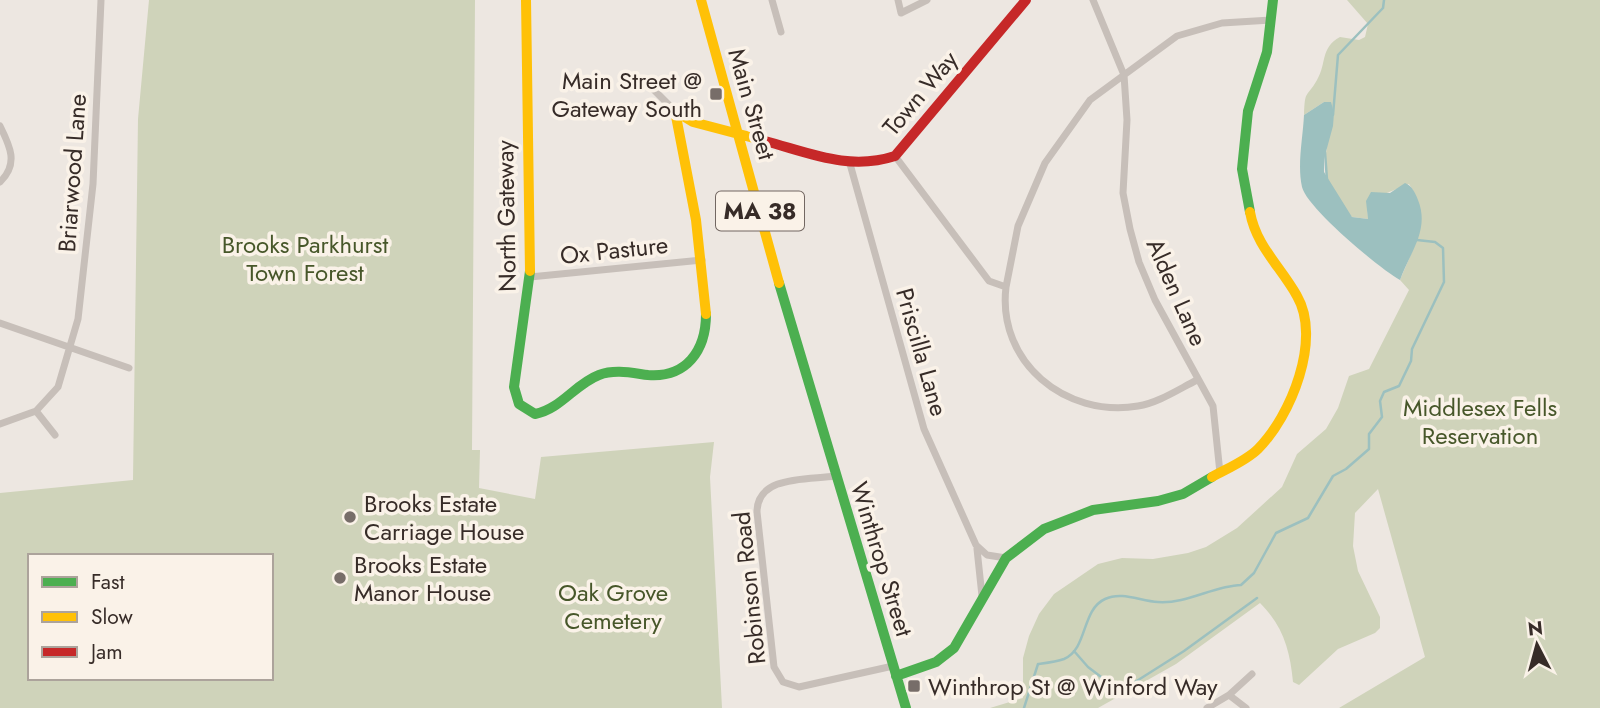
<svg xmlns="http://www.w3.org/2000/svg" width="1600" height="708" font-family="Jost,sans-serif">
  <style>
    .green { fill: #cfd3ba; fill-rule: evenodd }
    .water { fill: #9cc0bf }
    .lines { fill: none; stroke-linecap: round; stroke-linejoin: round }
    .stream { stroke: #9cc0bf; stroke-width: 2.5 }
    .street { stroke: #c7bfb9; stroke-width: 7 }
    .fast { stroke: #4caf50; stroke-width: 10 }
    .slow { stroke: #ffc107; stroke-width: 10 }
    .jam { stroke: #c62828; stroke-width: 10 }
    .poi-dot { fill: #776d69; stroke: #faf2e8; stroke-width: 2.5 }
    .labels { text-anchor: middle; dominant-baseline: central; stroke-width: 7; stroke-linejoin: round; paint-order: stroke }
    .shield { fill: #faf2e8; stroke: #726762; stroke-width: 2 }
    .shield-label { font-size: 23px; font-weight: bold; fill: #372c28 }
    .poi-label { font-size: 24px; fill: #372c28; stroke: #faf2e8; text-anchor: start }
    .street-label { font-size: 24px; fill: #372c28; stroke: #faf2e8 }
    .park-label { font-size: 24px; fill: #47572a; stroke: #faf2e8 }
  </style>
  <rect width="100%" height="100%" fill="#ede7e1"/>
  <!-- green -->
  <path class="green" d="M149 0H475L472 450H480L479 488 535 499 541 457 714 442 710 477 722 708H0V493L133 480 138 119ZM30 556H271V678H30Z
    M1347 0H1600V708H1339L1425 657 1378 489 1355 513 1353 546 1358 571 1380 617V628L1375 633 1338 649 1299 685 1293 682C1290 650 1283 626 1260 603L1176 664 1098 708H990L1023 698V658L1029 636 1039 614 1054 594 1098 564 1122 558 1153 559 1188 553 1206 547 1237 528 1282 487 1297 454 1326 429 1338 408 1349 376 1369 369 1409 290 1400 280C1414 246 1432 217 1409 184L1367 201 1368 219 1352 217C1316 180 1324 158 1334 113L1330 102H1324L1304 115C1305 89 1306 99 1317 80 1327 63 1320 48 1340 37L1359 40 1365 37 1368 24Z"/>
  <!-- water -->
  <path class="water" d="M1324 102H1331L1334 113 1333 126 1324 159V172L1352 217 1368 219 1366 201 1371 192 1390 193 1405 183C1412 186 1415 192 1418 200 1430 230 1410 252 1400 280 1380 269 1307 208 1302 187 1297 165 1303 137 1304 115Z"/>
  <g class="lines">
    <!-- stream -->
    <path class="stream" d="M1333 115 1338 55 1383 8 1384 0
      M1325 152 1327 180
      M1074 651 1088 667 1117 689H1124L1184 651 1257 598
      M1024 708 1038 664C1046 663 1056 662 1064 659 1088 649 1081 610 1105 599 1122 591 1140 601 1158 602 1187 604 1213 586 1241 585L1254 573 1276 533 1308 518 1333 476 1346 469 1369 449V434L1382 417 1380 401 1384 392 1399 386 1411 361 1412 349 1444 282 1443 248 1435 242 1417 240"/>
    <!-- street -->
    <path class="street" d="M772 0 781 32
      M898 0 901 13 927 0
      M1093 0 1124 75 1127 120 1123 193 1130 229 1139 262 1155 300 1213 406 1220 473
      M650 86 675 111
      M0 126C10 146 19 164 0 182
      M895 156 989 281 1006 287C997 362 1065 418 1138 406 1158 403 1179 389 1197 380
      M850 164 924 429 976 545 987 555 1006 558
      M530 277 702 260
      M1006 287 1018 226 1045 163 1090 100 1177 36 1222 23 1271 20
      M0 323 129 368
      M36 411 55 435
      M0 424 36 411 58 387 78 319 93 184 101 0
      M835 476C808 480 757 475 757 512L774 667 783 682 799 687 893 666
      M977 549 982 596
      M1229 695 1246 708
      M1207 708 1229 695 1252 674"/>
    <!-- fast -->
    <path class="fast" d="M1250 212 1242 169 1248 111 1267 52 1273 0
      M530 271 514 387 519 404 535 414C561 409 575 384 599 375 615 369 632 373 648 375 686 378 706 351 706 314
      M779 283 906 708
      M896 676 936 662 954 648 1006 558 1044 529 1093 510 1158 501 1183 494 1212 477"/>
    <!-- slow -->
    <path class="slow" d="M526 0 530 271
      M701 0 779 283
      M706 314 696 220 675 111 693 122 765 141
      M1212 477C1226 469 1246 461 1258 449 1291 416 1322 339 1297 296 1281 267 1256 246 1250 212"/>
    <!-- jam -->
    <path class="jam" d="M765 141C810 153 849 171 895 156L1026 0"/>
  </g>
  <!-- markers -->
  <g class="poi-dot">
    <rect x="709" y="87" width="14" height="14" rx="3.5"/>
    <circle cx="350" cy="517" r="7"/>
    <circle cx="340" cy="578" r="7"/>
    <rect x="907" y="679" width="14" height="14" rx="3.5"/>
  </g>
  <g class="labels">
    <!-- shield labels -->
    <rect class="shield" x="716" y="191.5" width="88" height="39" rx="5"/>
    <g class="shield-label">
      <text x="760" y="211">MA 38</text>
    </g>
    <!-- poi labels -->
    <g class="poi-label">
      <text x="702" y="80" text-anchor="end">Main Street @<tspan x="702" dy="28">Gateway South</tspan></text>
      <text x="364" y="503">Brooks Estate<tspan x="364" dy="28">Carriage House</tspan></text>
      <text x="354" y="564">Brooks Estate<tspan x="354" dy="28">Manor House</tspan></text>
      <text x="928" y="686">Winthrop St @ Winford Way</text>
    </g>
    <!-- street labels -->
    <g class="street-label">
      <text transform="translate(920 93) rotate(-50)">Town Way</text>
      <text transform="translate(752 104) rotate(74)">Main Street</text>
      <text transform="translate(72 173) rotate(-86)">Briarwood Lane</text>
      <text transform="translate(506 216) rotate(-91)">North Gateway</text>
      <text transform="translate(614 250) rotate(-6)">Ox Pasture</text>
      <text transform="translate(1177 292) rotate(66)">Alden Lane</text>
      <text transform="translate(922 352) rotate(74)">Priscilla Lane</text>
      <text transform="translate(882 559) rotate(73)">Winthrop Street</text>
      <text transform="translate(749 588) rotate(-96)">Robinson Road</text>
    </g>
    <!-- park labels -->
    <g class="park-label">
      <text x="305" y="244">Brooks Parkhurst<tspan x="305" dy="28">Town Forest</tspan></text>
      <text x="1480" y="407">Middlesex Fells<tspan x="1480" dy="28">Reservation</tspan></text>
      <text x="613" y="592">Oak Grove<tspan x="613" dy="28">Cemetery</tspan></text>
    </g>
  </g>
  <!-- legend -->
  <rect x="28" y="554" width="245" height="126" fill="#faf2e8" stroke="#aca39b" stroke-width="2"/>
  <rect x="42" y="577" width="35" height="10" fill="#4caf50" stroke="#aca39b" stroke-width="2"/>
  <text x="91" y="589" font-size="21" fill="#372c28">Fast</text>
  <rect x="42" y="612" width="35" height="10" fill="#ffc107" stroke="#aca39b" stroke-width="2"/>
  <text x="91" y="624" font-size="21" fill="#372c28">Slow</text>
  <rect x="42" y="647" width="35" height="10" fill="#c62828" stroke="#aca39b" stroke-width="2"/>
  <text x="91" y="659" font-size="21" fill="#372c28">Jam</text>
  <!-- north arrow -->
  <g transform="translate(1537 645) rotate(354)" stroke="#faf2e8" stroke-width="5" paint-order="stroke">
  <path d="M0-5L12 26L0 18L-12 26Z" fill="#372c28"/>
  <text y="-10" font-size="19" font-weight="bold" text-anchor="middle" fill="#372c28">N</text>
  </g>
</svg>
